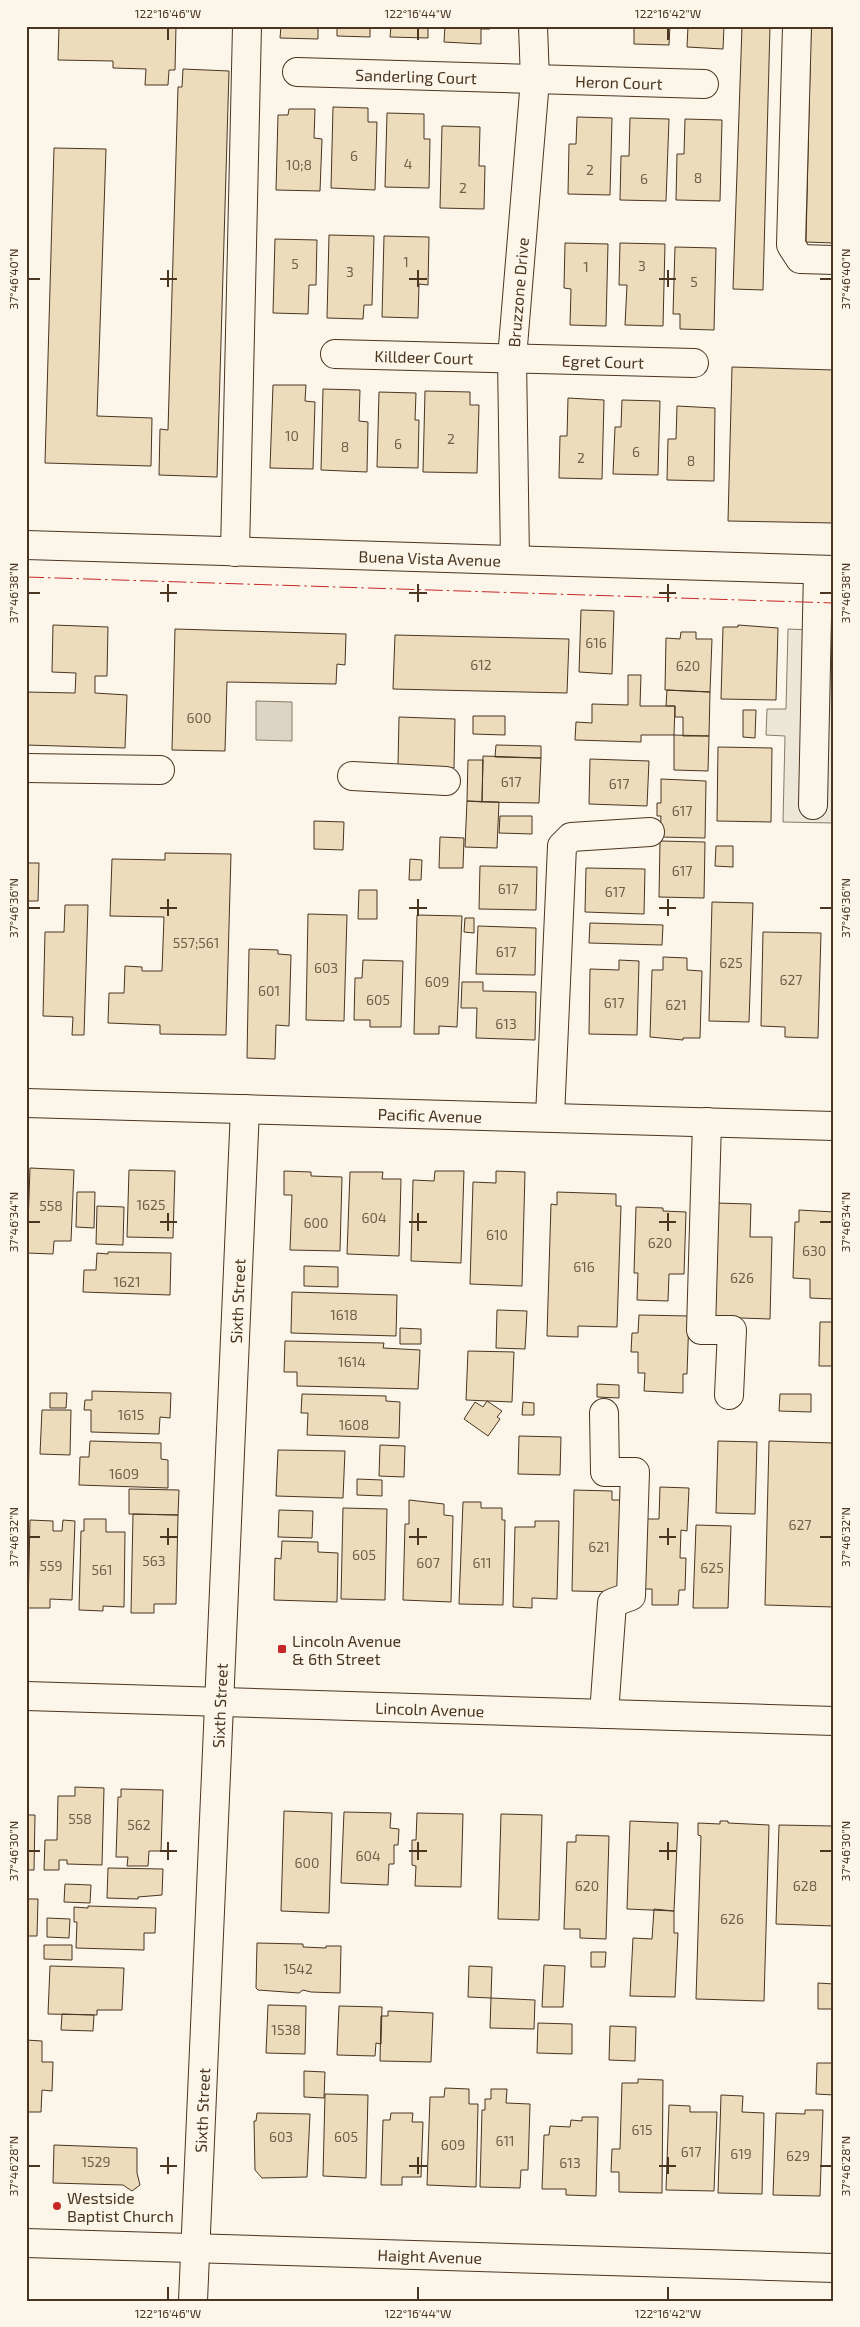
<svg xmlns="http://www.w3.org/2000/svg" width="860" height="2327" font-family="'Exo 2',sans-serif">
  <style>
    .parking { fill: #ede7d9; stroke: #887966 }
    .water { fill: #dcd4c6; stroke: #887966 }
    .building { fill: #ecdcbc; stroke: #4a3520 }
    .lines { fill: none; stroke-linecap: round; stroke-linejoin: round }
    .minor-casing { stroke: #4a3520; stroke-width: 30 }
    .minor { stroke: #fbf6e9; stroke-width: 28 }
    .power { stroke: #c62828; stroke-width: 1; stroke-dasharray: 18 4 2.5 4; stroke-linecap: butt }
    .ticks { fill: none; stroke: #4a3520; stroke-width: 2 }
    .poi-dot { fill: #c62828; stroke: #fbf6e9; stroke-width: 2 }
    .labels { text-anchor: middle; dominant-baseline: central; stroke-width: 4; stroke-linejoin: round; paint-order: stroke }
    .number-label { font-size: 14px; fill: #725f47 }
    .street-label { font-size: 16px; fill: #4a3520; stroke: #fbf6e9 }
    .poi-label { font-size: 16px; fill: #4a3520; stroke: #fbf6e9; text-anchor: start }
    .neatline { fill: none; stroke: #4a3520; stroke-width: 2 }
    .ticks-label { font-size: 12px; text-anchor: middle; fill: #4a3520 }
  </style>
  <rect width="100%" height="100%" fill="#fbf6e9"/>
  <!-- parking -->
  <path class="parking" d="M788 629 834 631 833 823 783 822 785 736 766 735 767 709H786Z"/>
  <!-- water -->
  <path class="water" d="M256 701 292 702V741L256 740Z"/>
  <!-- building -->
  <path class="building" d="M59 26H176L175 70H169L168 85H145L146 69 113 68V61L58 60Z
    M281 26H318V39L280 38Z
    M337 26H370V37L337 36Z
    M391 26H428V38L390 37Z
    M445 26H490V29H481V44L444 42Z
    M634 26H670L669 45 634 44Z
    M688 26H724L723 49 687 47Z
    M742 26H770L763 290 733 289Z
    M811 26H834V243L806 242Z
    M183 69 229 71 217 477 159 475 160 429 168 430 178 87H182Z
    M333 107 368 108V122H377L375 190 331 188Z
    M289 109H315L314 138 322 139 320 191 276 190 278 115H288Z
    M387 113 424 114V139H430L429 188 385 187Z
    M577 117 612 118 610 195 568 194 569 144H576Z
    M630 118 669 119 666 201 620 200 621 156H629Z
    M685 119 722 120 720 201 676 200 677 154H684Z
    M442 126 480 127 479 166H485L484 209 440 208Z
    M54 148 106 149 97 416 152 418 151 466 45 463Z
    M329 235 374 236 372 305H364L363 319 327 318Z
    M384 236 429 237 428 285 419 284 418 318 382 317Z
    M275 239 317 240 316 285H309L308 314 273 313Z
    M565 243 608 244 606 326 570 325 571 289 564 288Z
    M620 243 665 244 663 326 625 325 627 285H619Z
    M675 247 716 248 714 330 680 329V314H673Z
    M732 367 834 370V523L728 521Z
    M273 385H306L305 401 315 402 313 469 270 468Z
    M323 389 360 390 359 421 368 422 367 472 321 470Z
    M425 391 470 392V405H479L477 473 423 472Z
    M379 392 416 393 415 420H419L418 468 377 467Z
    M568 398 604 400 602 479 559 478 560 436H567Z
    M622 400 660 401 658 475 613 474 615 427H621Z
    M677 406 715 408 714 481 667 480 668 439H676Z
    M581 610 614 611 612 674 579 672Z
    M53 625 108 627 107 676H95V693L127 695 125 748 26 745V692L75 693 76 673 52 672Z
    M738 625 778 628 776 700 721 699 723 627H738Z
    M175 629 346 634 345 665 337 664 336 684 227 682 225 751 172 750Z
    M681 632H696V639H712L710 692 665 690 666 638 680 639Z
    M395 635 569 639 567 693 393 689Z
    M628 675H641L640 706H675L674 735H641V742L575 740 576 722 592 723V704L628 705Z
    M667 690 710 692 709 736H683V717H675V706H666Z
    M743 710H756L755 738 743 737Z
    M473 716H505V735L473 734Z
    M399 717 455 719 454 768 398 766Z
    M674 735 709 736 708 771 674 770Z
    M496 745 541 746V758L495 757Z
    M718 747 772 748 771 822 717 821Z
    M483 756 541 758 539 803 482 802Z
    M590 759 649 761 647 806 589 804Z
    M468 760H483L482 802 467 801Z
    M661 779 706 781 705 838 660 837 661 816H657V803H661Z
    M467 801 499 802 497 848 465 847Z
    M500 816H532V834L499 833Z
    M314 821 344 822 343 850 314 849Z
    M440 837 464 838 463 868H439Z
    M660 841 705 842 704 898 659 897Z
    M833 843H834V887L832 886Z
    M716 846H733V867L715 866Z
    M165 853 231 854 226 1035 160 1034V1025L108 1023 109 993H124L125 966 142 967V971H162L164 917 110 916 112 859 165 860Z
    M410 859 422 860 421 880H409Z
    M26 863H39L38 901H26Z
    M480 866 537 867 536 910 479 909Z
    M586 868 645 869 644 914 585 912Z
    M359 890H377V919H358Z
    M712 902 753 903 749 1022 709 1021Z
    M65 905H88L84 1035H72L73 1017 43 1016 45 932H64Z
    M308 914 347 915 344 1021 306 1020Z
    M417 915 462 916 457 1027 439 1026V1034H414Z
    M465 918H474V933L464 932Z
    M590 923 663 925 662 945 589 943Z
    M478 926 536 928 535 975 476 974Z
    M763 932 821 933 818 1038 785 1037V1027L761 1026Z
    M249 949 278 950V954L291 955 289 1026 276 1025 275 1059 247 1058Z
    M663 957 687 958V970L702 971 700 1038H683V1040L650 1037 652 970H663Z
    M363 960 403 961 401 1027H370V1020H354L355 978H362Z
    M619 960 639 961 637 1035 589 1034 590 969 619 970Z
    M462 982H483V991L536 992 535 1040 476 1038 477 1008H461Z
    M30 1168 74 1170 71 1241H54L53 1254 27 1253Z
    M129 1170 175 1171 173 1238 127 1237Z
    M284 1171 311 1172V1176L342 1177 340 1251 290 1250 292 1195H284Z
    M435 1171H464L461 1263 411 1261 413 1180 434 1181Z
    M496 1171 525 1172 522 1286 470 1284 473 1182 496 1183Z
    M350 1172H383L382 1179H401L399 1256 347 1254Z
    M77 1192H95L94 1228 76 1227Z
    M557 1192 616 1194V1206H621L617 1327 578 1326V1337L547 1336 551 1204 557 1205Z
    M715 1203 751 1204 750 1237H772L770 1319 712 1317Z
    M97 1206 124 1207 123 1245 96 1244Z
    M636 1207 663 1208V1211L686 1212 684 1274H669L668 1301 637 1300 638 1273H634Z
    M799 1210 834 1212V1299L810 1298V1279L793 1278 795 1222H799Z
    M108 1252 171 1253 170 1295 83 1292 84 1270H96L97 1253 108 1254Z
    M304 1266 338 1267V1287L304 1286Z
    M292 1292 397 1295 396 1336 291 1333Z
    M497 1310 527 1311 525 1349 496 1348Z
    M639 1315 689 1316 687 1374H683V1393L644 1391 645 1373H638V1352H631L632 1333H638Z
    M820 1322H834V1366H819Z
    M400 1328 421 1329V1344H400Z
    M285 1341 384 1343 383 1348 420 1350 418 1389 297 1386V1372H284Z
    M468 1351 514 1352 512 1402 466 1400Z
    M597 1384 619 1385V1398L597 1397Z
    M92 1391 171 1393 170 1418 160 1417 159 1434 91 1432V1410H84L85 1400H92Z
    M50 1393H67L66 1408H50Z
    M302 1394 386 1396V1401L400 1402 399 1438 307 1435 308 1413H301Z
    M780 1394H811V1412L779 1411Z
    M487 1401 502 1411 497 1417 500 1419 488 1436 464 1419 475 1402 483 1407Z
    M523 1402 534 1403V1415H522Z
    M42 1410H71L70 1455 40 1454Z
    M519 1436 561 1437 560 1475 518 1474Z
    M90 1441 161 1443V1459L168 1460V1488L79 1485 80 1457H89Z
    M718 1441 757 1442 755 1514 716 1513Z
    M769 1441 834 1443V1607L765 1605Z
    M380 1445 405 1446 404 1477 379 1476Z
    M278 1450 345 1451 343 1498 276 1496Z
    M357 1479 382 1480V1496L357 1495Z
    M660 1487 689 1488 687 1531 681 1530 680 1558H686L685 1590H679L678 1605H652V1589H645L647 1519H659Z
    M129 1489 179 1490 178 1515 129 1514Z
    M574 1490 612 1491V1500H626L624 1592 572 1591Z
    M409 1500 444 1504V1515L453 1516 451 1602 403 1600 405 1524H409Z
    M463 1502H481V1508H502V1520H505L503 1605 459 1604Z
    M343 1508 387 1509 385 1600 341 1599Z
    M279 1510 313 1511 312 1538 278 1537Z
    M133 1514 178 1515 176 1604H154V1613H131Z
    M84 1519H106V1532H125L124 1607 103 1606V1611L79 1610 81 1531H84Z
    M30 1520 53 1521V1531H62L63 1520 75 1521 72 1600 50 1599V1608H28Z
    M535 1521H559L557 1599 532 1598V1608L513 1607 515 1527H535Z
    M696 1525 731 1526 728 1608H693Z
    M282 1541 318 1542V1552L338 1553 337 1602 274 1600 275 1558 281 1559Z
    M75 1787 104 1788 102 1865 67 1864V1860H59V1870H44L45 1840H57L58 1796H75Z
    M121 1789 163 1790 161 1851H149L148 1866H127L128 1857H116L118 1797H121Z
    M284 1811 332 1813 329 1913 281 1911Z
    M344 1812 391 1813 390 1828 399 1829 398 1845H394V1864H389L388 1885 341 1883Z
    M417 1813 463 1814 461 1887 415 1886 416 1866 412 1865V1840H416Z
    M501 1814 542 1815 539 1920 498 1919Z
    M26 1815H35L34 1870H26Z
    M630 1821 678 1823 674 1911 627 1909Z
    M720 1821H728V1823L769 1825 764 2001 696 1999 701 1836 698 1835V1823L720 1824Z
    M779 1825 833 1826 834 1926 776 1924Z
    M576 1835 609 1836 606 1939 580 1938V1929H564L567 1842H576Z
    M108 1868 163 1869 162 1895 138 1897V1899L107 1898Z
    M65 1884 91 1885 90 1903 64 1902Z
    M26 1899H38L37 1936H26Z
    M88 1906 156 1908 155 1933H144V1950L76 1948 77 1922H74V1907L88 1908Z
    M654 1909 674 1911V1933H678L675 1997 630 1996 633 1938 652 1939Z
    M47 1918 70 1919 69 1938 47 1937Z
    M257 1943 303 1944V1947L326 1948V1946H341L340 1993 311 1992 303 1990 299 1993 258 1990 256 1988Z
    M44 1945H72V1960L44 1959Z
    M591 1952H606L605 1967H591Z
    M544 1965 565 1966 563 2007H542Z
    M50 1966 124 1968 122 2010H97V2015L48 2014Z
    M469 1966 492 1967 491 1998 468 1997Z
    M818 1983 834 1984V2009H818Z
    M491 1998 535 2000 534 2029 490 2028Z
    M268 2005 306 2006 305 2054 266 2053Z
    M339 2006 382 2007 381 2044 376 2043 375 2056 337 2055Z
    M388 2011 433 2013 431 2062 380 2061 381 2016H388Z
    M62 2014 94 2015 93 2031 61 2030Z
    M538 2023 572 2024V2054L537 2053Z
    M610 2026 636 2027 635 2061 609 2060Z
    M26 2040 42 2041V2062H53L52 2091 42 2090 41 2112H26Z
    M817 2063H834V2095L816 2094Z
    M304 2071 325 2072 324 2098 304 2097Z
    M638 2079 663 2080 662 2193 619 2192V2172H611L612 2149H620L622 2083H638Z
    M445 2088 469 2089V2104H478L476 2187 427 2185 430 2097H444Z
    M491 2089H507L506 2103 530 2104 528 2170H521L520 2188 480 2187 482 2110H485V2099H491Z
    M325 2094 368 2095 366 2178 323 2176Z
    M721 2095 743 2096 742 2112 764 2113 762 2194 718 2193Z
    M669 2105 690 2106V2112H717L714 2191 666 2190Z
    M805 2110H823L820 2196 773 2195 776 2113 805 2114Z
    M257 2113 310 2114 307 2177 262 2178 255 2170 254 2121H256Z
    M391 2113H413L412 2122H423L421 2177H402V2185H381L383 2120H390Z
    M582 2117H598L596 2196 566 2195V2189H542L544 2135H549L550 2126 570 2127 571 2120 582 2121Z
    M54 2145 137 2148V2173L140 2185 132 2191 123 2185 53 2183Z"/>
  <g class="lines">
    <defs>
      <g id="minor">
        <path d="M797 26 791 245 800 259 834 260"/>
        <path id="s1" d="M297 72 704 84"/>
        <path id="s2" d="M335 354 694 363"/>
        <path id="s3" d="M26 545 834 570"/>
        <path d="M235 552 247 26"/>
        <path id="s4" d="M515 560 512 358 535 80 533 26"/>
        <path d="M26 768 160 770"/>
        <path d="M352 776 446 781"/>
        <path d="M813 805 818 570"/>
        <path id="s5" d="M26 1103 834 1126"/>
        <path d="M550 1117 562 846 571 837 650 832"/>
        <path d="M707 1122 701 1330H732L729 1395"/>
        <path d="M604 1413 605 1472H635L631 1596 612 1603 604 1714"/>
        <path id="s6" d="M26 1696 834 1721"/>
        <path id="s7" d="M26 2243 834 2268"/>
        <path id="s8" d="M193 2301 245 1109"/>
      </g>
    </defs>
    <!-- minor casing -->
    <use href="#minor" class="minor-casing"/>
    <!-- minor -->
    <use href="#minor" class="minor"/>
    <!-- power -->
    <path class="power" d="M26 577 834 603"/>
  </g>
  <!-- ticks -->
  <path class="ticks" d="M168 28V40M418 28V40M668 28V40M168 270V287M418 270V287M668 270V287M28 279H40M160 279H177M409 279H427M659 279H676M820 279H832M168 584V602M418 584V602M668 584V602M28 593H40M160 593H177M409 593H427M659 593H676M820 593H832M168 899V916M418 899V916M668 899V916M28 908H40M160 908H177M409 908H427M659 908H676M820 908H832M168 1213V1231M418 1213V1231M668 1213V1231M28 1222H40M160 1222H177M409 1222H427M659 1222H676M820 1222H832M168 1528V1545M418 1528V1545M668 1528V1545M28 1537H40M160 1537H177M409 1537H427M659 1537H676M820 1537H832M168 1842V1860M418 1842V1860M668 1842V1860M28 1851H40M160 1851H177M409 1851H427M659 1851H676M820 1851H832M168 2157V2174M418 2157V2174M668 2157V2174M28 2166H40M160 2166H177M409 2166H427M659 2166H676M820 2166H832M168 2287V2300M418 2287V2300M668 2287V2300"/>
  <!-- markers -->
  <g class="poi-dot">
    <rect x="277" y="1644" width="10" height="10" rx="2.5"/>
    <circle cx="57" cy="2206" r="5"/>
  </g>
  <g class="labels">
    <!-- number labels -->
    <g class="number-label">
      <text x="354" y="155">6</text>
      <text x="408" y="163">4</text>
      <text x="299" y="164">10;8</text>
      <text x="590" y="169">2</text>
      <text x="698" y="177">8</text>
      <text x="644" y="178">6</text>
      <text x="463" y="187">2</text>
      <text x="406" y="261">1</text>
      <text x="295" y="263">5</text>
      <text x="642" y="265">3</text>
      <text x="586" y="266">1</text>
      <text x="350" y="271">3</text>
      <text x="694" y="281">5</text>
      <text x="292" y="435">10</text>
      <text x="451" y="438">2</text>
      <text x="398" y="443">6</text>
      <text x="345" y="446">8</text>
      <text x="636" y="451">6</text>
      <text x="581" y="457">2</text>
      <text x="691" y="460">8</text>
      <text x="596" y="642">616</text>
      <text x="481" y="664">612</text>
      <text x="688" y="665">620</text>
      <text x="199" y="717">600</text>
      <text x="511" y="781">617</text>
      <text x="619" y="783">617</text>
      <text x="682" y="810">617</text>
      <text x="682" y="870">617</text>
      <text x="508" y="888">617</text>
      <text x="615" y="891">617</text>
      <text x="196" y="942">557;561</text>
      <text x="506" y="951">617</text>
      <text x="731" y="962">625</text>
      <text x="326" y="967">603</text>
      <text x="791" y="979">627</text>
      <text x="437" y="981">609</text>
      <text x="269" y="990">601</text>
      <text x="378" y="999">605</text>
      <text x="614" y="1002">617</text>
      <text x="676" y="1004">621</text>
      <text x="506" y="1023">613</text>
      <text x="151" y="1204">1625</text>
      <text x="51" y="1205">558</text>
      <text x="374" y="1217">604</text>
      <text x="316" y="1222">600</text>
      <text x="497" y="1234">610</text>
      <text x="660" y="1242">620</text>
      <text x="814" y="1250">630</text>
      <text x="584" y="1266">616</text>
      <text x="742" y="1277">626</text>
      <text x="127" y="1281">1621</text>
      <text x="344" y="1314">1618</text>
      <text x="352" y="1361">1614</text>
      <text x="131" y="1414">1615</text>
      <text x="354" y="1424">1608</text>
      <text x="124" y="1473">1609</text>
      <text x="800" y="1524">627</text>
      <text x="599" y="1546">621</text>
      <text x="364" y="1554">605</text>
      <text x="154" y="1560">563</text>
      <text x="428" y="1562">607</text>
      <text x="482" y="1562">611</text>
      <text x="51" y="1565">559</text>
      <text x="712" y="1567">625</text>
      <text x="102" y="1569">561</text>
      <text x="80" y="1818">558</text>
      <text x="139" y="1824">562</text>
      <text x="368" y="1855">604</text>
      <text x="307" y="1862">600</text>
      <text x="587" y="1885">620</text>
      <text x="805" y="1885">628</text>
      <text x="732" y="1918">626</text>
      <text x="298" y="1968">1542</text>
      <text x="286" y="2029">1538</text>
      <text x="642" y="2129">615</text>
      <text x="281" y="2136">603</text>
      <text x="346" y="2136">605</text>
      <text x="505" y="2140">611</text>
      <text x="453" y="2144">609</text>
      <text x="691" y="2151">617</text>
      <text x="741" y="2153">619</text>
      <text x="798" y="2155">629</text>
      <text x="96" y="2161">1529</text>
      <text x="570" y="2162">613</text>
    </g>
    <!-- street labels -->
    <g class="street-label">
      <text stroke="none"><textPath href="#s1" startOffset="119">Sanderling Court</textPath></text>
      <text stroke="none"><textPath href="#s1" startOffset="322">Heron Court</textPath></text>
      <text stroke="none"><textPath href="#s4" startOffset="268">Bruzzone Drive</textPath></text>
      <text stroke="none"><textPath href="#s2" startOffset="89">Killdeer Court</textPath></text>
      <text stroke="none"><textPath href="#s2" startOffset="268">Egret Court</textPath></text>
      <text stroke="none"><textPath href="#s3" startOffset="404">Buena Vista Avenue</textPath></text>
      <text stroke="none"><textPath href="#s5" startOffset="404">Pacific Avenue</textPath></text>
      <text stroke="none"><textPath href="#s8" startOffset="1001">Sixth Street</textPath></text>
      <text stroke="none"><textPath href="#s8" startOffset="596">Sixth Street</textPath></text>
      <text stroke="none"><textPath href="#s6" startOffset="404">Lincoln Avenue</textPath></text>
      <text stroke="none"><textPath href="#s8" startOffset="191">Sixth Street</textPath></text>
      <text stroke="none"><textPath href="#s7" startOffset="404">Haight Avenue</textPath></text>
    </g>
    <!-- poi labels -->
    <g class="poi-label">
      <text x="292" y="1640">Lincoln Avenue<tspan x="292" dy="18">&amp; 6th Street</tspan></text>
      <text x="67" y="2197">Westside<tspan x="67" dy="18">Baptist Church</tspan></text>
    </g>
  </g>
  <!-- border -->
  <rect width="860" height="2327" fill="none" stroke="#fbf6e9" stroke-width="55"/>
  <rect x="28" y="28" width="804" height="2272" class="neatline"/>
  <g class="ticks-label">
    <text x="168" y="18">122°16'46"W</text>
    <text x="418" y="18">122°16'44"W</text>
    <text x="668" y="18">122°16'42"W</text>
    <text transform="translate(14 279) rotate(-90)" y="4">37°46'40"N</text>
    <text transform="translate(846 279) rotate(-90)" y="4">37°46'40"N</text>
    <text transform="translate(14 593) rotate(-90)" y="4">37°46'38"N</text>
    <text transform="translate(846 593) rotate(-90)" y="4">37°46'38"N</text>
    <text transform="translate(14 908) rotate(-90)" y="4">37°46'36"N</text>
    <text transform="translate(846 908) rotate(-90)" y="4">37°46'36"N</text>
    <text transform="translate(14 1222) rotate(-90)" y="4">37°46'34"N</text>
    <text transform="translate(846 1222) rotate(-90)" y="4">37°46'34"N</text>
    <text transform="translate(14 1537) rotate(-90)" y="4">37°46'32"N</text>
    <text transform="translate(846 1537) rotate(-90)" y="4">37°46'32"N</text>
    <text transform="translate(14 1851) rotate(-90)" y="4">37°46'30"N</text>
    <text transform="translate(846 1851) rotate(-90)" y="4">37°46'30"N</text>
    <text transform="translate(14 2166) rotate(-90)" y="4">37°46'28"N</text>
    <text transform="translate(846 2166) rotate(-90)" y="4">37°46'28"N</text>
    <text x="168" y="2318">122°16'46"W</text>
    <text x="418" y="2318">122°16'44"W</text>
    <text x="668" y="2318">122°16'42"W</text>
  </g>
</svg>
